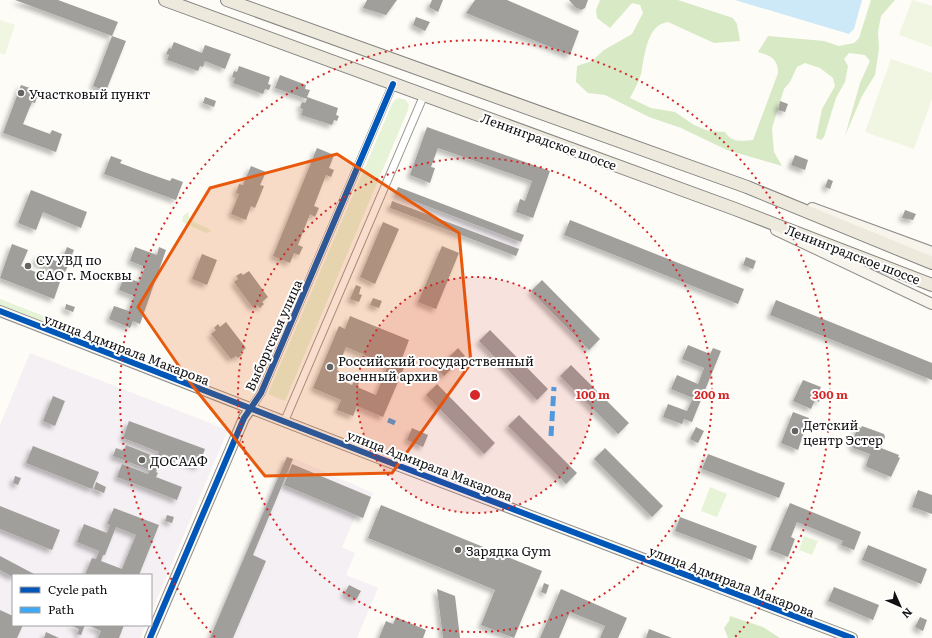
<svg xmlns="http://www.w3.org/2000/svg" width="932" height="638" font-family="Literata,serif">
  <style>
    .industrial { fill: #f5f0f3 }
    .green { fill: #e7f3d7 }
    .forest { fill: #d8eac5 }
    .pitch { fill: #f0f6e1 }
    .water { fill: #cde8f7 }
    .building { fill: #a19f9c; fill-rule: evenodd; filter: url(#shadow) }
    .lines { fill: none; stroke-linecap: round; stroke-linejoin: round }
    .street-casing { stroke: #979795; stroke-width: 9 }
    .secondary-casing { stroke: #8e8d8b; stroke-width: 12 }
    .primary-casing { stroke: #858482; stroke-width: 14 }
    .street { stroke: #fffffe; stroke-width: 7 }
    .secondary { stroke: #f6f4eb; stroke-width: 10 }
    .primary { stroke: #ede9dc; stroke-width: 12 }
    .quiet { stroke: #3fa9f5; stroke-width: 5; stroke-dasharray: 10 5; stroke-linecap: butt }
    .cycleway-casing { stroke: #fff; stroke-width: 8 }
    .cycleway { stroke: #0057b8; stroke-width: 6 }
    .marked { fill: #e8590c; fill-opacity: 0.2; stroke: #e8590c; stroke-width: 3; stroke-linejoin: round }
    .ring { fill: none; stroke: #d62828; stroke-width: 2; stroke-dasharray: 2 4 }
    .poi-dot { fill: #646362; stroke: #fff; stroke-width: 1.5 }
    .labels { text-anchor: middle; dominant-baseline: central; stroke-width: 4; stroke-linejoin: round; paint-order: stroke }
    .poi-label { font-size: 13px; fill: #111; stroke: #fff; text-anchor: start }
    .street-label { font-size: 13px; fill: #111; stroke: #fff }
    .centre { fill: #d62828; stroke: #fff; stroke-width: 2 }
    .ring-label { font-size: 12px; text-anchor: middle; font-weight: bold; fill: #d62828; stroke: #fff; stroke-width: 4; stroke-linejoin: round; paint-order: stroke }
  </style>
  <defs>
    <filter id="shadow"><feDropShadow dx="-3.5" dy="3.5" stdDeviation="2" flood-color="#0004"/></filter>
  </defs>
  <rect width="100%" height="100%" fill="#fdfcf7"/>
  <!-- industrial -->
  <path class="industrial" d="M398 187 524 235 516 256 390 208Z
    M30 353 228 430 151 613V575H13V625H146L140 638H0V425Z
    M286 455 373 493 363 518 356 515 342 547 355 553 346 575 378 588 357 638H210Z"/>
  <!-- green -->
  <path class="green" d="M399 98 406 100 409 105 408 110 285 401 268 394 269 391 392 104 395 100Z
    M188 212 190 220 209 229 211 232 206 233 182 222 183 216Z
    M0 299 49 318 45 322 0 305Z
    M710 487 727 494 717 517 701 511Z
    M804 536 818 541 812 555 799 550Z"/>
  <!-- forest -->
  <path class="forest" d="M600 0H678L733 18 737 24 740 41 714 43 668 22C646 25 645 56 641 74 639 82 634 90 630 98L651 108 675 112 694 125 709 131 725 132C732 143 741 141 753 140L778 73C778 58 770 56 758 52L768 36 824 41 839 46 854 43 859 38 871 0H895L881 16 878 32 879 49 875 75 862 96 845 136 860 83 870 61 865 55 849 53 844 59 848 66 845 82 836 98 824 137 821 140 816 138 822 109 835 86 833 78 820 68 805 63 797 67 790 82 784 89 772 128 774 152 782 166 727 150 681 128 649 117 605 95 588 93 576 82 577 66 592 61 604 50 632 34 643 13 640 5 632 3 610 28 597 18 596 10Z
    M730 616 763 627 780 638H728L724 628 729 621Z"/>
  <!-- pitch -->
  <path class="pitch" d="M912 0 932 6V47L899 35Z
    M0 20 15 25 5 55 0 53Z
    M891 59 932 73V99L914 149 865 132Z"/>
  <!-- water -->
  <path class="water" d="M735 0H862L854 29 849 34Z"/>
  <!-- building -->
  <path class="building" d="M15 0H58L118 22 112 36Z
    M367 0H397L386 15 363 8Z
    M432 0H443L438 12 429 7Z
    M475 0H507L579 31 570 55 466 13Z
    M569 0H588L585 8 581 10 575 7Z
    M416 17 430 22 425 31 413 25Z
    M112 36 126 41 106 91 93 86Z
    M174 42 202 53 205 45 231 54 225 69 205 61 203 67 200 66 198 71 167 60 169 55 166 54 169 48 171 49Z
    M239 66 270 77 268 84 271 85 269 90 265 89 263 94 233 83 235 78 232 77 234 71 237 72Z
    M280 75 306 85 305 89 310 90 307 97 338 108 336 115 339 116 337 121 334 120 332 125 301 115 303 109 300 108 302 102 305 103 307 99 275 88Z
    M21 85 39 91 35 103 32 102 23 124 50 134 52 130 62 134 56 152 3 133Z
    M205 97 216 101 214 107 203 103Z
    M780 101 788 104 785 112 778 110Z
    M427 127 550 171 533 218 516 212 520 199 525 201 532 181 438 148 431 167 435 168 430 183 410 175Z
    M317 148 334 155 329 168 334 170 331 177 326 175 314 206 319 208 315 217 310 214 298 245 303 247 299 255 294 253 290 263 273 256Z
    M795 155 808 160 805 170 791 165Z
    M111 156 122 160 120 163 144 172 170 181 172 178 183 182 176 200 104 174Z
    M251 166 266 172 260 185 264 186 255 208 251 206 246 220 231 214 239 194 236 193 239 184 243 185Z
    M828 179 833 181 830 189 825 187Z
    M398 187 524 235 521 242 395 194Z
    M31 190 87 212 81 228 43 212 36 230 18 223Z
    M392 201 519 249 516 256 390 208Z
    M905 210 916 214 913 220 902 218Z
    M570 220 744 289 738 304 564 235Z
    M383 222 399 229 375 284 360 277Z
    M12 244 28 250 21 266 60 282 54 299 0 278Z
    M442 246 459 253 436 309 418 302Z
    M67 247 74 250 70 260 63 257Z
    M135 247 157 255 159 247 166 250 140 324 133 321 130 328 109 319 114 306 129 311 134 296 119 290 124 277 139 282 145 267 130 261Z
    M39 254 68 266 64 274 35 262Z
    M202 254 217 260 207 285 192 279Z
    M746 257 756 261 753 269 743 265Z
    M249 271 268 297 262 302 264 304 260 308 257 305 253 308 234 282 238 279 236 276 241 273 243 275Z
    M542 280 600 339 589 350 531 291Z
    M356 285 361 287 359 294 362 295 359 302 350 299Z
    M373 298 382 301 379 308 370 305Z
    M776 300 932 363V380L770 315Z
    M66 304 75 307 73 312 65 309Z
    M350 316 409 340 399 366 404 368 383 417 357 406 353 416 337 410 341 400 313 388 339 326 345 329ZM346 347 388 365 376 395 357 387 359 383 354 381 352 385 336 378 339 371 337 370Z
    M226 322 246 348 240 353 242 355 238 358 236 356 231 359 211 334 216 330 214 328 218 324 220 327Z
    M490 330 548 389 537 400 479 341Z
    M688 345 710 354 713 348 721 351 692 422 684 419 682 424 663 417 668 404 687 411 693 398 671 389 677 375 698 384 704 368 682 359Z
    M458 348 465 356 444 376 437 369Z
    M571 365 629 423 618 434 560 376Z
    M803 380 821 387 817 396 821 397 819 402 815 400 811 409 793 401Z
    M437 384 495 443 484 454 426 395Z
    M53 396 65 401 55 426 43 421Z
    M793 412 809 418 798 450 781 443Z
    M519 415 577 473 566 484 508 426Z
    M129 421 205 449 198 467 176 458 175 461 170 459 171 457 163 454 156 472 158 473 156 477 182 487 177 500 117 477 122 464 148 474 150 470 113 456 116 448 124 451 126 445 156 457 159 452 123 438Z
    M862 426 884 434 885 437 881 448 899 455 898 457 900 458 891 477 867 467 866 465 870 454 853 448 854 445 851 444 858 427 861 428Z
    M696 427 704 431 698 443 690 439Z
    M412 428 428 435 423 447 407 440Z
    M33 446 99 472 92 489 26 463Z
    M605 448 663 506 652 517 594 459Z
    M708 454 785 483 779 498 702 469Z
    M287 457 293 459 253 555 266 561 233 638H210Z
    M292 464 371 497 363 518 284 485Z
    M15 476 21 478 18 485 13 483Z
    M96 482 106 487 104 493 94 489Z
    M918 490 932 495V514L912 507Z
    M790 503 861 532 854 550 841 545 843 541 797 522 791 537 795 539 788 557 770 550Z
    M381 505 542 571 514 638 481 625 495 590 368 538Z
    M0 506 60 530 52 550 0 529Z
    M114 508 159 525 139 575H85L92 558 96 559 99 551 77 542 84 524 107 533 110 525 107 524ZM116 527 136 535 122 569 101 561 103 555H105Z
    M167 515 174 517 172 523 165 521Z
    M680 517 757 546 752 560 675 531Z
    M868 545 927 569 921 584 862 560Z
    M0 556 36 575H13V577L0 570Z
    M544 583 549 585 546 594 541 592Z
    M349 585 361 591 356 600 344 594Z
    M834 587 879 605 873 620 828 601Z
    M437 589 455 596 460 638H443Z
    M561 589 627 618 618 638H600L605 626 570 612 559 638H540Z
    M0 610 13 616V625H23L17 638H0Z
    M396 617 426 630 423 638H379L386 621 393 624Z
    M920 617 927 620 923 631 915 627Z
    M70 625H85L81 635 77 634 79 629Z
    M88 625H124L119 638H98L101 631Z
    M649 629 672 638H646Z
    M46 632 59 638H44Z"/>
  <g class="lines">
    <defs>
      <path id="street" d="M251 408 261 393 393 84
        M285 420 424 95"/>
      <path id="secondary" d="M812 208 932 252
        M776 230 932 304
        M0 311 381 459 852 638
        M150 638 244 418 251 408"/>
      <path id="primary" d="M165 0 735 209 932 285
        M227 0 747 187 932 263"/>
    </defs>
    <!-- street casing -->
    <use href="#street" class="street-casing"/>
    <!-- secondary casing -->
    <use href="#secondary" class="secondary-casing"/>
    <!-- primary casing -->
    <use href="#primary" class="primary-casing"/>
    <!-- street -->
    <use href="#street" class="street"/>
    <!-- secondary -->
    <use href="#secondary" class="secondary"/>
    <!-- primary -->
    <use href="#primary" class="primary"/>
    <!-- quiet -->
    <path class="quiet" d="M388 420 395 423
      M551 436 554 387"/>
    <defs>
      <path id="cycleway" d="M0 311 381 459 852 638
        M150 638 244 418 261 393 393 84"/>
    </defs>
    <!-- cycleway casing -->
    <use href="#cycleway" class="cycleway-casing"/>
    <!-- cycleway -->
    <use href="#cycleway" class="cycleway"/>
  </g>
  <!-- marked area -->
  <path class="marked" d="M337 154 459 233 471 363 392 473 265 476 192 385 138 307 210 188Z"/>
  <!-- distance rings -->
  <circle cx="475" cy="395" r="118" fill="#d62828" fill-opacity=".12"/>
  <g class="ring">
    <circle cx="475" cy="395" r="118"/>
    <circle cx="475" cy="395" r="237"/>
    <path d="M215 637A355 355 0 1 1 735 637"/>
  </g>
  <!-- markers -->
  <g class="poi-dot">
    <circle cx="21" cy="93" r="4"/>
    <circle cx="28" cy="266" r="4"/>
    <circle cx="330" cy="367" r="4"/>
    <circle cx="795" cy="431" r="4"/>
    <circle cx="142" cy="460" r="4"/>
    <circle cx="458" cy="550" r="4"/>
  </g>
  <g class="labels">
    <!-- poi labels -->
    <g class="poi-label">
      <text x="29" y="93">Участковый пункт</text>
      <text x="36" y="259">СУ УВД по<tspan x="36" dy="15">САО г. Москвы</tspan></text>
      <text x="338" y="360">Российский государственный<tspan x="338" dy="15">военный архив</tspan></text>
      <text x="803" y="424">Детский<tspan x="803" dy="15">центр Эстер</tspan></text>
      <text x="150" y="460">ДОСААФ</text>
      <text x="466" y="550">Зарядка Gym</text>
    </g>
    <!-- street labels -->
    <g class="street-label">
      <text transform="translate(549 141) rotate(20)">Ленинградское шоссе</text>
      <text transform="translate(853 254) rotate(21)">Ленинградское шоссе</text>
      <text transform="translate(273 335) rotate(-66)">Выборгская улица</text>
      <text transform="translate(127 349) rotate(21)">улица Адмирала Макарова</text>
      <text transform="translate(430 465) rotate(21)">улица Адмирала Макарова</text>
      <text transform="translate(732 581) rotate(21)">улица Адмирала Макарова</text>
    </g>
  </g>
  <circle cx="475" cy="395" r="6" class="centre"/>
  <g class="ring-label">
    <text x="593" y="399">100 m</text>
    <text x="712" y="399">200 m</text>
    <text x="830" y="399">300 m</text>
  </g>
  <!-- legend -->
  <rect x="12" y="574" width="140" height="52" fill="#ffffff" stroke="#a0a0a0"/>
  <rect x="20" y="587" width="20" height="6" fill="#0057b8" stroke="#a0a0a0"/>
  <text x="48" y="594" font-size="12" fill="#111111">Cycle path</text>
  <rect x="20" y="607" width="20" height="6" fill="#3fa9f5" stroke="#a0a0a0"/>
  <text x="48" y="614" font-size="12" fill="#111111">Path</text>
  <!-- north arrow -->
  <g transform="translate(900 606) rotate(135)" stroke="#ffffff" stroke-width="3" paint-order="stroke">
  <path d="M0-3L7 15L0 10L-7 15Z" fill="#111111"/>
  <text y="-6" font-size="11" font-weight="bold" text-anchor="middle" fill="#111111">N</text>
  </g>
</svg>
